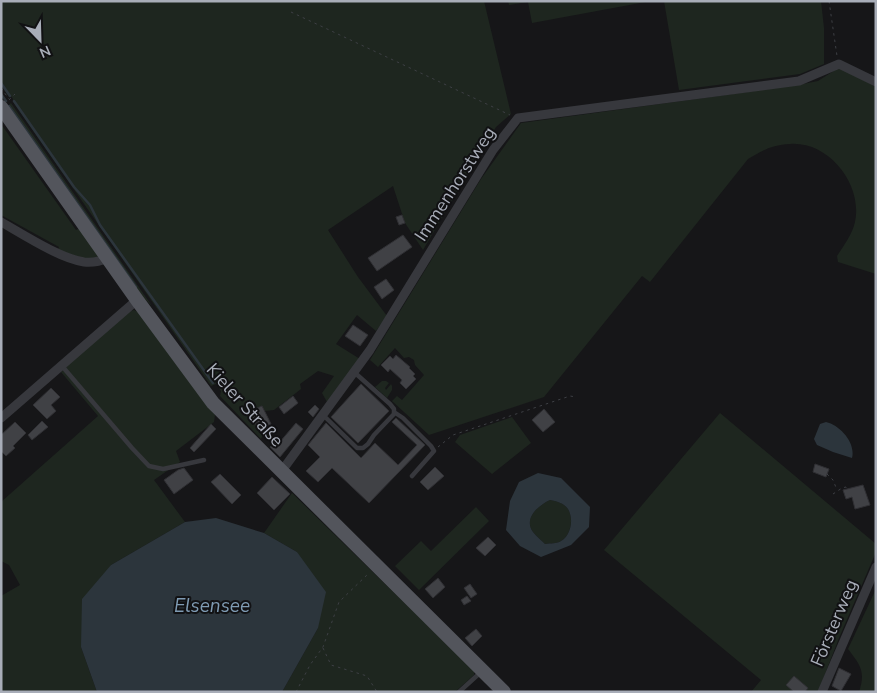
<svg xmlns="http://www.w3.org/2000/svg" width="877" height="693" font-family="'Nunito Sans',sans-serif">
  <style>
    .green { fill: #1e261f }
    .water { fill: #2c353c; fill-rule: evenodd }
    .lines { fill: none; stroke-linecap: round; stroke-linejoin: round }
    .stream { stroke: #2c353c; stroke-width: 2.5 }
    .building { fill: #404145; stroke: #303034 }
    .path { stroke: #3d3f44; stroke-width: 1; stroke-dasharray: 2.5 4; stroke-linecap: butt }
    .lane { stroke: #37383d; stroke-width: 4.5 }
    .street { stroke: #37383d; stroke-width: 9 }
    .primary { stroke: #53555c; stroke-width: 14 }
    .labels { text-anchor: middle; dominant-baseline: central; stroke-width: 4; stroke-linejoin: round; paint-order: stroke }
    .street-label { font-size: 18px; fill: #a8adb8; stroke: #111113 }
    .water-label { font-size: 19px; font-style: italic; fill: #7f9bb3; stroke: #111113 }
  </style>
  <rect width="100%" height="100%" fill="#161618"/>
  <!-- green -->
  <path class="green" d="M1 1H484L511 114 496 127 423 250 405 223 393 186 328 230 358 277 387 316 376 331 357 315 336 344 360 359 327 402 322 393 334 376 318 371 300 384 301 389 274 410 265 411 262 406 250 411 258 430 262 428 264 432 261 439 220 396 221 391 216 384 211 386 13 102V99L11 96 9 97 1 85Z
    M508 1H651L532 23 528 2 509 5Z
    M664 1H821L824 28V64L800 74 679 90Z
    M840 67 876 87V274L838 262 837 256C844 245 852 235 855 222 863 185 829 141 790 144 772 145 763 150 748 159L650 282 642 276 544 397 429 435 392 401 397 396 402 400 424 375 415 365 414 360 409 357 404 358 395 348 378 367 370 360 481 179 521 123 798 85 818 81Z
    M11 103 152 306 143 297 8 106Z
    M1 124 76 230 80 228 100 258 85 259 58 250 59 247 1 215Z
    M134 310 140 313 202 399 215 415 214 422 176 451 180 462 154 480 185 522 111 565 81 647 97 692H2L1 596 20 585 9 565 1 561V502L98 416 61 372 66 368V364L127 312Z
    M382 381H386L389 383 385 388 386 390 391 384 392 386V390L387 398 375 387Z
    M720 413 876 544V552L839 638 818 692H751L761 680 604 550Z
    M512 417 531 443 492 474 455 442 460 435Z
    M292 493 474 671V675L455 692H282L318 628 297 552 264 533Z
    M550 500C556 501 564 503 568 509 574 519 571 535 561 541 557 544 550 543 545 544 541 540 536 536 533 532 523 518 539 505 550 500Z
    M476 507 489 521 419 590 395 566 421 541 431 551Z
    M876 589V692H859C866 671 860 665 848 649Z"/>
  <!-- water -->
  <path class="water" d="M826 422C840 425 856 443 852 458L833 452 817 445 814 439 820 424Z
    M538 473 561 478 590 507 589 527 571 545 541 557 520 546 506 530 510 501 519 482ZM550 500C556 501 564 503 568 509 574 519 571 535 561 541 557 544 550 543 545 544 541 540 536 536 533 532 523 518 539 505 550 500Z
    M216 518 264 533 297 552 326 592 318 628 282 692H97L81 647 82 599 111 565 185 522Z"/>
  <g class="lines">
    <!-- stream -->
    <path class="stream" d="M1 83 10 96
      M1 94 6 101
      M14 101 74 187 90 205 100 225 213 383
      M9 106 136 287"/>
  </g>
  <!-- building -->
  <path class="building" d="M402 215 405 223 399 225 396 217Z
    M403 235 412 247 377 271 368 258Z
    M386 279 394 290 382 299 374 287Z
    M353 325 368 335 360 346 345 336Z
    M396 355 410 367 409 368 415 374 413 376 416 379 406 389 400 383 402 380 390 369 388 372 381 365 390 356 393 359Z
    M361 384 389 411 358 443 331 417Z
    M51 388 60 397 51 405 56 411 47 419 33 405Z
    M293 396 298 403 284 414 279 407Z
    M315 405 319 409 313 417 308 412Z
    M262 406 271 424 258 430 249 411Z
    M544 409 555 422 543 432 532 420Z
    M396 418 425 445 369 503 332 468 318 482 306 471 320 457 308 445 326 423 361 458 375 443 398 465 417 445 392 422Z
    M42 421 48 427 32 440 28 435Z
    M15 422 26 433 13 446 15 448 6 456 1 451V435Z
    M296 423 303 429 280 457 270 447 277 441 279 443Z
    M211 424 216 429 194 452 190 448Z
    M815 464 829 469 826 477 813 472Z
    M435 467 444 476 428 490 420 482Z
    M184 468 193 480 174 494 164 480 178 470Z
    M220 474 241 495 232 504 211 482Z
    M272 477 290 494 274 510 257 493Z
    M863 485 870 505 855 509 852 497 846 499 843 490Z
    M488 537 496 545 485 556 476 548Z
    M438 578 445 587 433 598 425 589Z
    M470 584 477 594 471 598 464 588Z
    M467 596 471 601 464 605 461 600Z
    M476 629 482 636 472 646 465 638Z
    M839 668 851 674 841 691 832 686Z
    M794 676 808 688 805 692H794L786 685Z"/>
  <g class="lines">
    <!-- path -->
    <path class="path" d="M829 1 837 56
      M291 12 510 115
      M1 88 9 99
      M9 100 15 94
      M438 447 453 435 570 396 576 397
      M827 474 833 480 837 490
      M833 494 842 488 846 487 847 489
      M323 648 331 665 367 676 377 692
      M296 692 310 665 323 647 339 602 369 573"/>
    <!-- lane -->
    <path class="lane" d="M62 366 132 448 149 466 163 469 204 460
      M394 412 403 418 431 446 434 451 412 476
      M323 415 357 448H363L368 444 374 435 394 414V409L390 404 354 372
      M459 692 481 672"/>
    <!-- street -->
    <path class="street" d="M1 222C24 235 59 258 84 262 92 263 101 261 108 258
      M1 418 137 300
      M281 472 370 350 493 150 518 118 799 81 839 64 876 82
      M822 692 876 567"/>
    <!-- primary -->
    <path class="primary" d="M1 107 137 300 213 403 504 692"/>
  </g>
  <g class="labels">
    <!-- street labels -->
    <g class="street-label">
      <text transform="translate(455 184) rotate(-57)">Immenhorstweg</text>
      <text transform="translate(245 405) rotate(48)">Kieler Straße</text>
      <text transform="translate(834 623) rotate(-67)">Försterweg</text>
    </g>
    <!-- water labels -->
    <g class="water-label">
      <text x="212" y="606">Elsensee</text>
    </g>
  </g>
  <!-- border -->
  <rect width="877" height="693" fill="none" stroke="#a8adb8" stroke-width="5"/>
  <!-- north arrow -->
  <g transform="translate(40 40) rotate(157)" stroke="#111113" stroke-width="4" paint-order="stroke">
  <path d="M0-4L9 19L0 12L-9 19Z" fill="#a8adb8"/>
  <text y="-8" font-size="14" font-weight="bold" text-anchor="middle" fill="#a8adb8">N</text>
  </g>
</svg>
